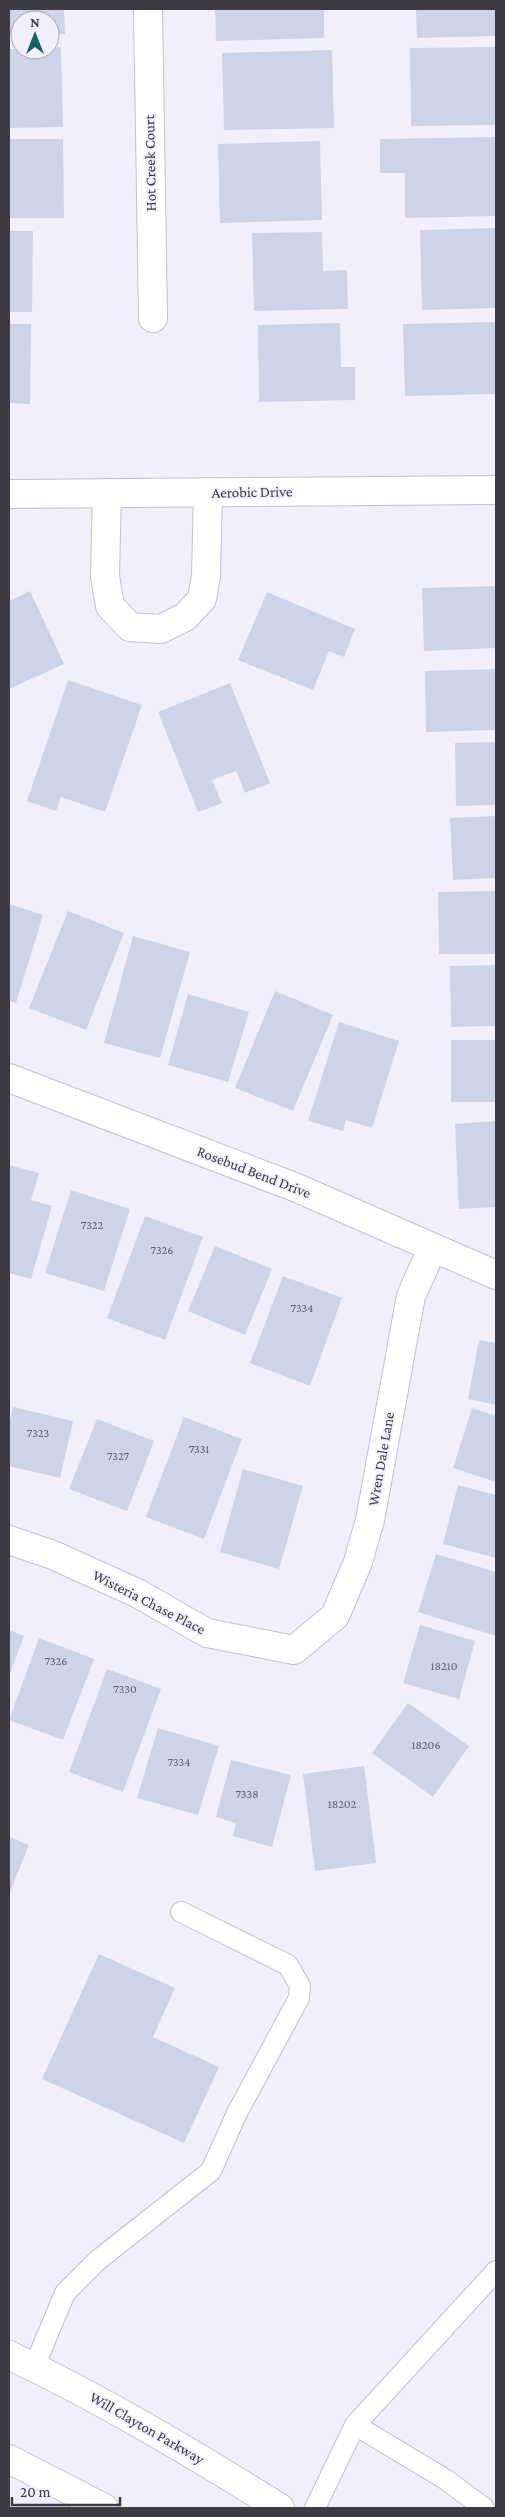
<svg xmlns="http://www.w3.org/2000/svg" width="505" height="2517" font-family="'Crimson Pro',serif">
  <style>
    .building { fill: #cfd3e8 }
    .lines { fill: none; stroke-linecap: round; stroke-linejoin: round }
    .lane-casing { stroke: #c4bfd4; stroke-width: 22 }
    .street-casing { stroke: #c4bfd4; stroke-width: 30 }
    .secondary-casing { stroke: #c4bfd4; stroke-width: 30 }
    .lane { stroke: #fff; stroke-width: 20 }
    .street { stroke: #fff; stroke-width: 28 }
    .secondary { stroke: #fff; stroke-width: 28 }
    .labels { text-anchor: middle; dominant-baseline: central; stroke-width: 4; stroke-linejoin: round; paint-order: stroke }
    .number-label { font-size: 12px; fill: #61606c }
    .street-label { font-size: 15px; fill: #3c3a43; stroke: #f1effc }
  </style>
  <rect width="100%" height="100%" fill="#f1effc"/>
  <!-- building -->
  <path class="building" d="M9 9H64L65 34H50V20H20V35H9Z
    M215 9H324V38L216 41Z
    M416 9H496V36L417 38Z
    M61 47 63 127 9 128V49L50 50V48Z
    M496 47V125L411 126 410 48Z
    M332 50 334 128 224 130 222 53Z
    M496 137V216L405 218V173H380V139Z
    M9 139H63L64 218H9Z
    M320 141 322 220 220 223 218 144Z
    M496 228V308L422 310 420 230Z
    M9 231H33L32 312H9Z
    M322 232 323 271 347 270 348 309 254 311 252 233Z
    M496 322V394L405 396 403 324Z
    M340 323 341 367H355V400L259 402 258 325Z
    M9 324H31L30 404 9 403Z
    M496 586V648L424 651 422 588Z
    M30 591 64 664 9 689V601Z
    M267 592 355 629 344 657 329 651 313 690 238 660Z
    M496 669V730L426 732 425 671Z
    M68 680 142 705 105 812 61 797 56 811 27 801Z
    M230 683 270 783 245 793 236 771 212 780 222 803 198 812 158 712Z
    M496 742V805L456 806 455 743Z
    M496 816V878L453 880 450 818Z
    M496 891V954H439L438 892Z
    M9 904 43 915 16 1003 9 1001Z
    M68 911 124 933 86 1030 29 1008Z
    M133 936 190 952 160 1058 104 1043Z
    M496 965V1026L451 1027 450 966Z
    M275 991 333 1015 293 1111 235 1088Z
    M188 994 249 1012 228 1082 168 1065Z
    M339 1022 399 1041 372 1128 346 1120 343 1131 308 1121Z
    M451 1040H496V1102H451Z
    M496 1121V1207L459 1209 455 1124Z
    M9 1165 39 1173 31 1200 52 1206 31 1279 9 1273Z
    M71 1190 130 1209 104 1291 45 1273Z
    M145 1216 203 1237 165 1340 107 1318Z
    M215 1246 272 1269 245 1335 188 1311Z
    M283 1276 342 1298 310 1386 250 1363Z
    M479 1340 496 1343V1405L468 1399Z
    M13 1407 73 1421 60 1478 9 1466V1425Z
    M472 1408 496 1416V1482L453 1468Z
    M184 1417 242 1439 204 1539 146 1517Z
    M97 1419 154 1441 127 1511 69 1489Z
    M243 1469 303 1486 279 1569 220 1552Z
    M458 1485 496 1495V1558L443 1544Z
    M436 1554 496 1572V1636L418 1612Z
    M420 1625 475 1641 459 1699 403 1683Z
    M9 1630 24 1636 9 1676Z
    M39 1638 94 1659 63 1740 9 1720Z
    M107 1669 161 1689 123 1792 69 1772Z
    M408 1703 469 1746 433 1797 372 1753Z
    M158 1728 219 1746 198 1815 137 1798Z
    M231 1760 291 1775 272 1847 233 1836 236 1823 216 1817Z
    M364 1766 376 1863 315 1871 303 1774Z
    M9 1837 29 1845 9 1894Z
    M99 1954 175 1988 153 2037 219 2067 184 2143 42 2079Z"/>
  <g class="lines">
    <defs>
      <path id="lane" d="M34 2367 65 2293 98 2260 211 2171 237 2113 299 1998 300 1986 288 1965 181 1912
        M355 2425 445 2479 484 2508
        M315 2508 355 2425 496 2271"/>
      <path id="street" d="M148 9 153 318
        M107 493 105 576 110 606 130 627 161 629 185 617 202 599 206 576 208 492
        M9 1078 297 1188 496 1275
        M9 1540 53 1555 137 1593 207 1633 294 1650 335 1616 358 1562 370 1520 411 1296 432 1249"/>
      <path id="secondary" d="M9 494 496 490
        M9 2355C103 2400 192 2453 280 2508
        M9 2459 104 2508"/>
    </defs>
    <!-- lane casing -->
    <use href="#lane" class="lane-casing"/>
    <!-- street casing -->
    <use href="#street" class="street-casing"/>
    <!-- secondary casing -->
    <use href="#secondary" class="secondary-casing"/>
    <!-- lane -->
    <use href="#lane" class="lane"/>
    <!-- street -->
    <use href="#street" class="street"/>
    <!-- secondary -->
    <use href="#secondary" class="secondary"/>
  </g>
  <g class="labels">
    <!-- number labels -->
    <g class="number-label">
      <text x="92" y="1225">7322</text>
      <text x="162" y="1250">7326</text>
      <text x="302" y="1308">7334</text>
      <text x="38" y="1433">7323</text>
      <text x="199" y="1449">7331</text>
      <text x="118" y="1456">7327</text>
      <text x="56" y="1661">7326</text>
      <text x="444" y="1666">18210</text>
      <text x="125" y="1689">7330</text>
      <text x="426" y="1745">18206</text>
      <text x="179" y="1762">7334</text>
      <text x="247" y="1794">7338</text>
      <text x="342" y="1804">18202</text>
    </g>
    <!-- street labels -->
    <g class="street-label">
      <text transform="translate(150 163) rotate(-91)">Hot Creek Court</text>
      <text transform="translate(252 492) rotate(-1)">Aerobic Drive</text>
      <text transform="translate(254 1172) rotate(21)">Rosebud Bend Drive</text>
      <text transform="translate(381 1459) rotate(-80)">Wren Dale Lane</text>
      <text transform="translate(149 1602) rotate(27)">Wisteria Chase Place</text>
      <text transform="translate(147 2428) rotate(30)">Will Clayton Parkway</text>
    </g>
  </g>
  <!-- border -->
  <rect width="505" height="2517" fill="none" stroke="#3c3a43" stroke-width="20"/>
  <!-- north arrow -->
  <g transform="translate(35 35)"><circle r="24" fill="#f1effc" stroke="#a9a7b2"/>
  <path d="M0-4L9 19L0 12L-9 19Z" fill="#146466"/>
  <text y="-8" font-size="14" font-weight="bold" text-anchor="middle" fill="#3c3a43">N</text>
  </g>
  <!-- scale -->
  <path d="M12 2497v8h108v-8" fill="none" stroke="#3c3a43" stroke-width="2.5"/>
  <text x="20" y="2497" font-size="15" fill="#3c3a43" stroke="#f1effc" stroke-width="4" paint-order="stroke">20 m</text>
</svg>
